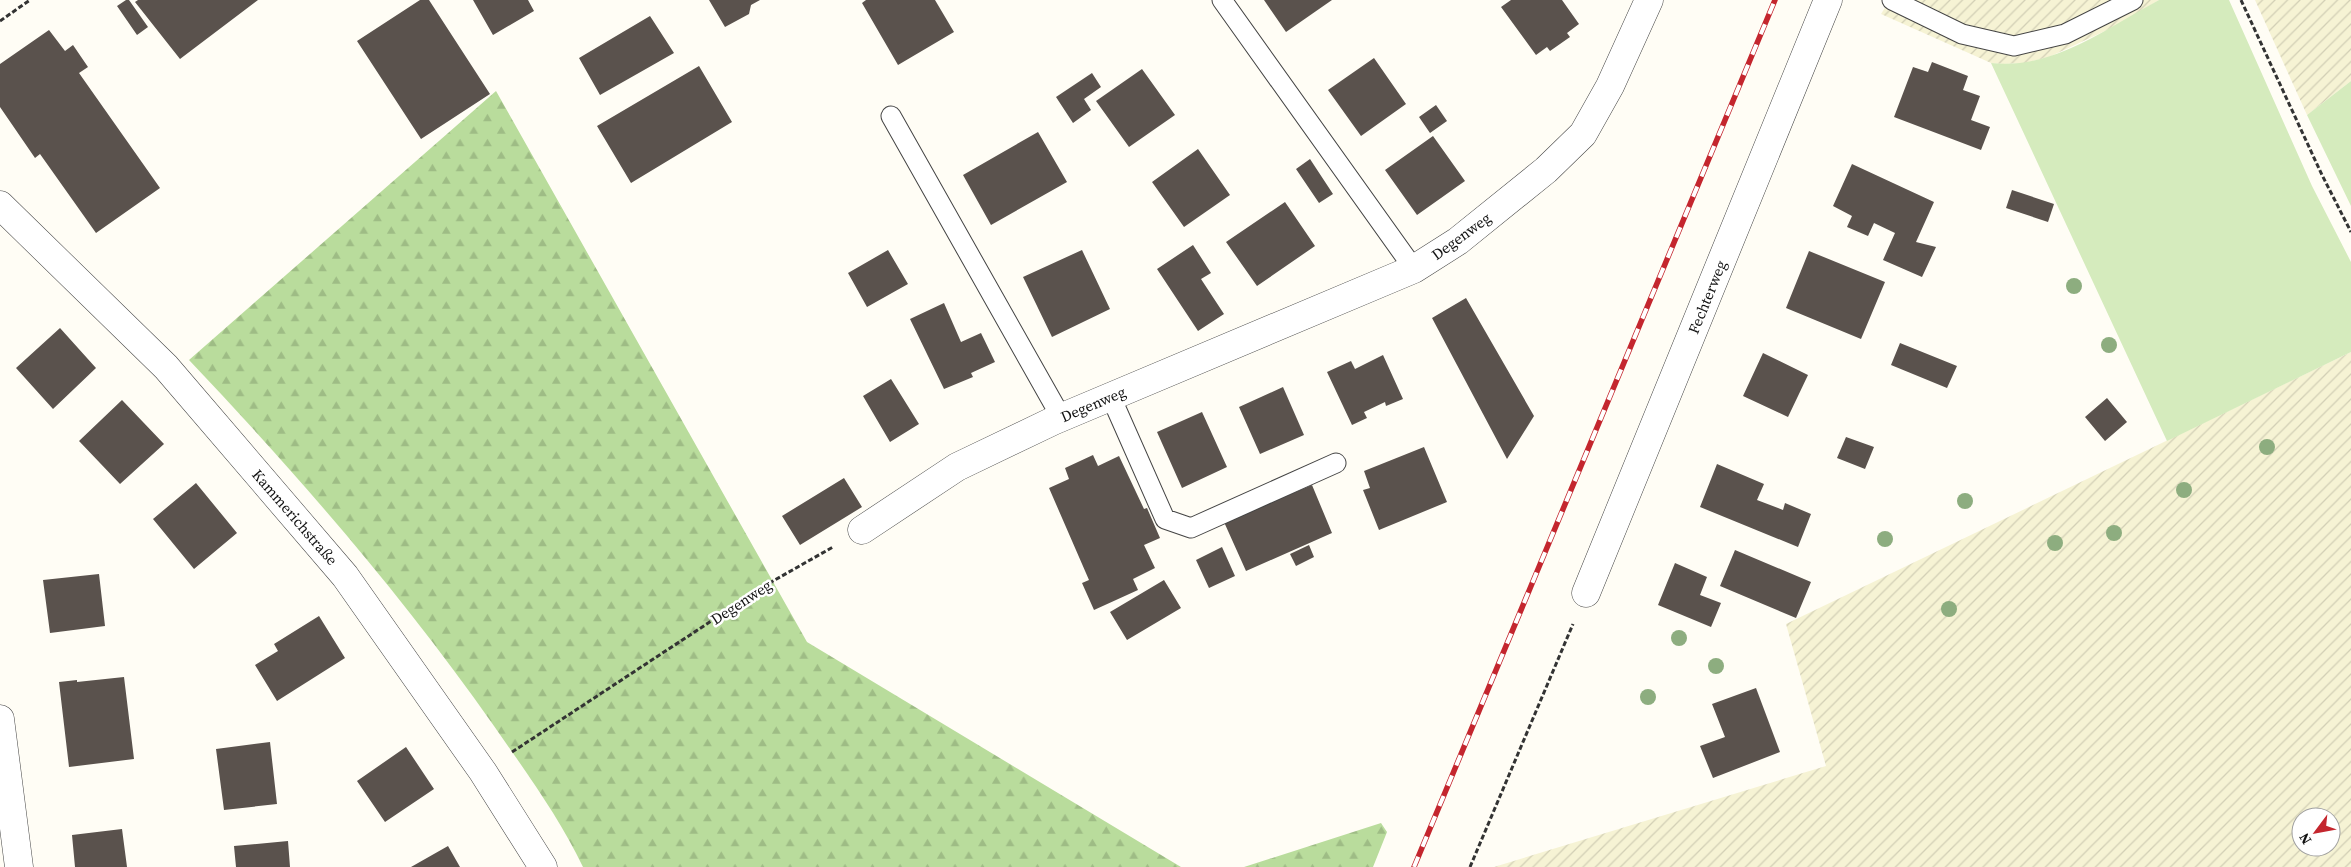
<svg xmlns="http://www.w3.org/2000/svg" width="2351" height="867" font-family="'Source Serif 4',serif">
  <style>
    .farmland { fill: url(#farmland-furrows); fill-rule: evenodd }
    .grass { fill: #d5ebbd }
    .forest { fill: url(#forest-firs) }
    .building { fill: #5a524d }
    .lines { fill: none; stroke-linecap: round; stroke-linejoin: round }
    .lane-casing { stroke: #444; stroke-width: 21 }
    .street-casing { stroke: #444; stroke-width: 29 }
    .path { stroke: #333; stroke-width: 3; stroke-dasharray: 5 2.5; stroke-linecap: butt }
    .lane { stroke: #fff; stroke-width: 19 }
    .street { stroke: #fff; stroke-width: 28 }
    .rail-casing { stroke: #c4262e; stroke-width: 5.5 }
    .rail { stroke: #fff; stroke-width: 4; stroke-dasharray: 11; stroke-linecap: butt }
    .tree { fill: #8dad7f }
    .labels { text-anchor: middle; dominant-baseline: central; stroke-width: 5; stroke-linejoin: round; paint-order: stroke }
    .street-label { font-size: 15px; fill: #111; stroke: #fff }
  </style>
  <defs>
    <pattern id="farmland-furrows" width="10" height="10" patternUnits="userSpaceOnUse" patternTransform="scale(1.25)"><rect width="10" height="10" fill="#f6f3d4"/><path d="M-1 1l2-2M0 10L10 0M9 11l2-2" fill="none" stroke="#d2cfb5"/></pattern>
    <pattern id="forest-firs" width="22" height="20" patternUnits="userSpaceOnUse" patternTransform="scale(1.25)"><rect width="22" height="20" fill="#b9dc9c"/><path d="M5 1l3.5 6h-7zM16 11l3.5 6h-7z" fill="#9ebc85"/></pattern>
  </defs>
  <rect width="100%" height="100%" fill="#fffdf5"/>
  <!-- farmland -->
  <path class="farmland" d="M1890 0H2159L2120 24 2049 57 2025 63 2003 64 1991 63 1881 14Z
    M2255 0H2351V81L2307 115Z
    M2351 352V867H1494L1826 766 1786 624ZM2301 817H2331V847H2301Z"/>
  <!-- grass -->
  <path class="grass" d="M2159 0H2229L2312 186 2351 262V352L2167 441 1991 63C2053 70 2107 28 2159 0Z
    M2351 81V206L2307 115Z"/>
  <!-- forest -->
  <path class="forest" d="M496 91 807 642 1181 867H583C559 817 526 772 494 726 403 596 298 475 189 360Z
    M1381 823 1387 832 1373 867H1244Z"/>
  <!-- building -->
  <path class="building" d="M126 0H129L148 27 137 35 117 6Z
    M138 0H258L180 59 135 2Z
    M420 0H429L490 94 421 139 357 41Z
    M473 0H528L534 11 493 35Z
    M709 0H760L751 5 749 14 725 27Z
    M866 0H935L954 32 898 65 862 3Z
    M1264 0H1332L1286 32Z
    M1511 0H1562L1579 24 1567 33 1570 37 1550 51 1547 47 1536 55 1501 7Z
    M650 16 674 53 600 95 579 58Z
    M49 30 65 51 73 45 88 67 79 73 160 188 96 233 40 154 35 158 0 107V64Z
    M1374 58 1406 104 1361 136 1328 90Z
    M1932 62 1968 76 1963 90 1980 96 1971 120 1990 127 1981 150 1894 117 1913 67 1928 72Z
    M699 66 732 122 631 183 597 126Z
    M1142 69 1175 115 1129 147 1096 101Z
    M1092 73 1101 87 1084 99 1091 110 1073 123 1056 97Z
    M1436 105 1447 121 1430 133 1419 117Z
    M1038 132 1067 182 991 225 963 175Z
    M1433 136 1465 181 1417 215 1385 170Z
    M1198 149 1230 195 1184 227 1152 182Z
    M1310 159 1333 194 1319 203 1296 169Z
    M1852 164 1934 202 1916 242 1936 247 1922 277 1883 260 1895 233 1874 223 1868 236 1847 227 1852 216 1833 206Z
    M2012 190 2054 204 2048 222 2006 208Z
    M1285 202 1315 246 1257 286 1226 242Z
    M1193 245 1211 273 1201 279 1224 314 1198 331 1157 269Z
    M888 250 908 284 867 307 848 273Z
    M1082 250 1110 309 1052 337 1023 277Z
    M1809 251 1885 282 1861 339 1786 308Z
    M1466 298 1534 416 1507 459 1432 318Z
    M944 303 961 342 981 333 995 362 971 373 973 377 944 389 910 319Z
    M60 328 96 368 53 409 16 368Z
    M1900 343 1957 366 1947 388 1891 365Z
    M1763 353 1808 375 1788 417 1743 396Z
    M1383 355 1403 399 1386 406 1385 402 1364 412 1367 418 1352 425 1327 372 1351 361 1355 369Z
    M891 379 919 424 890 442 863 396Z
    M1283 387 1304 435 1260 454 1239 407Z
    M2107 398 2127 422 2105 441 2085 417Z
    M122 400 164 444 120 484 79 441Z
    M1202 412 1227 467 1182 488 1157 432Z
    M1846 437 1874 447 1865 469 1837 458Z
    M1424 447 1447 502 1379 530 1363 490 1370 488 1364 471Z
    M1093 455 1098 466 1119 456 1144 509 1147 508 1160 538 1144 545 1155 568 1133 579 1138 590 1094 610 1082 583 1089 580 1049 488 1069 479 1065 468Z
    M1717 464 1764 484 1757 500 1783 510 1785 503 1811 514 1798 547 1700 507Z
    M844 478 862 507 800 545 782 516Z
    M196 483 237 533 194 569 153 519Z
    M1312 485 1332 533 1246 571 1224 522Z
    M1309 545 1314 557 1296 566 1290 554Z
    M1222 547 1235 576 1209 588 1196 560Z
    M1735 550 1811 582 1796 618 1720 586Z
    M1675 563 1707 577 1700 595 1721 603 1711 627 1658 605Z
    M99 574 105 626 50 633 43 580Z
    M1164 580 1181 608 1127 640 1110 612Z
    M319 616 345 658 277 701 255 665 278 651 274 644Z
    M124 677 134 759 69 767 59 682 77 680V682Z
    M1756 688 1780 752 1713 778 1700 746 1725 737 1712 704Z
    M270 742 277 804 224 810 216 749Z
    M406 747 434 789 385 822 357 781Z
    M122 829 127 867H75L72 835Z
    M288 841 290 867H236L234 846Z
    M448 846 460 867H411Z"/>
  <g class="lines">
    <defs>
      <path id="lane" d="M1222 0 1414 269
        M1892 0 1962 34 2014 46 2065 34 2133 0
        M891 116 1061 417
        M1111 397 1165 519 1191 528 1336 463"/>
      <path id="street" d="M0 205 166 367 345 576 483 772 543 867
        M862 530 957 467 1053 421 1414 269 1458 241 1546 170 1583 134 1610 86 1649 0
        M1586 593 1828 0
        M0 719 19 867"/>
    </defs>
    <!-- lane casing -->
    <use href="#lane" class="lane-casing"/>
    <!-- street casing -->
    <use href="#street" class="street-casing"/>
    <!-- path -->
    <path class="path" d="M2241 0 2322 175 2351 232
      M0 21 30 0
      M512 752 766 585 833 547
      M1470 867 1573 624"/>
    <!-- lane -->
    <use href="#lane" class="lane"/>
    <!-- street -->
    <use href="#street" class="street"/>
    <defs>
      <path id="rail" d="M1414 867 1775 0"/>
    </defs>
    <!-- rail casing -->
    <use href="#rail" class="rail-casing"/>
    <!-- rail -->
    <use href="#rail" class="rail"/>
  </g>
  <!-- trees -->
  <g class="tree">
    <circle cx="2074" cy="286" r="8"/>
    <circle cx="2109" cy="345" r="8"/>
    <circle cx="2267" cy="447" r="8"/>
    <circle cx="2184" cy="490" r="8"/>
    <circle cx="1965" cy="501" r="8"/>
    <circle cx="2114" cy="533" r="8"/>
    <circle cx="1885" cy="539" r="8"/>
    <circle cx="2055" cy="543" r="8"/>
    <circle cx="1949" cy="609" r="8"/>
    <circle cx="1679" cy="638" r="8"/>
    <circle cx="1716" cy="666" r="8"/>
    <circle cx="1648" cy="697" r="8"/>
  </g>
  <g class="labels">
    <!-- street labels -->
    <g class="street-label">
      <text transform="translate(1461 236) rotate(-36)">Degenweg</text>
      <text transform="translate(1707 297) rotate(-68)">Fechterweg</text>
      <text transform="translate(1093 404) rotate(-23)">Degenweg</text>
      <text transform="translate(295 517) rotate(49)">Kammerichstraße</text>
      <text transform="translate(741 602) rotate(-33)">Degenweg</text>
    </g>
  </g>
  <!-- north arrow -->
  <g transform="translate(2316 832) rotate(238)"><circle r="24" fill="#ffffff" stroke="#a0a0a0"/>
  <path d="M0-4L9 19L0 12L-9 19Z" fill="#c4262e"/>
  <text y="-8" font-size="14" font-weight="bold" text-anchor="middle" fill="#111111">N</text>
  </g>
</svg>
